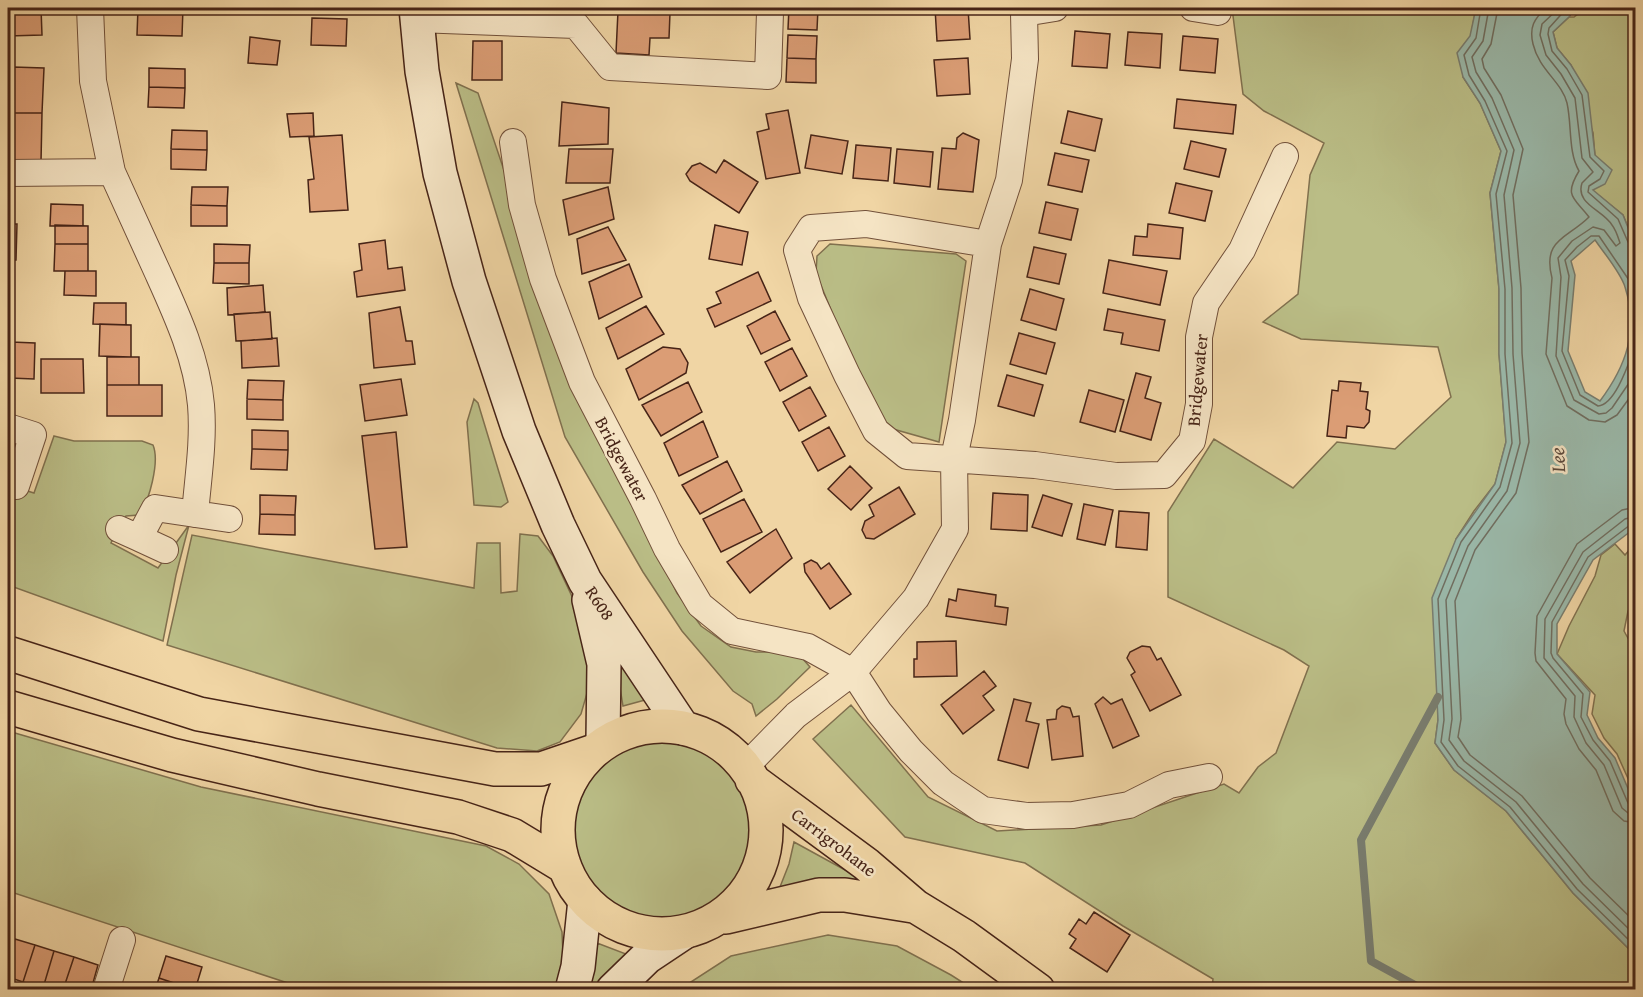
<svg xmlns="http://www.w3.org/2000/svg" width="1643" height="997" font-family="'Gentium Book Plus',serif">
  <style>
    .green { fill: #babd86; stroke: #80704e; stroke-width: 1.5 }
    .water { fill: #9ab8a9; stroke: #797d6f; stroke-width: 1.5; fill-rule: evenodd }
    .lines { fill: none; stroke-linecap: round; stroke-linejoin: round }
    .shore { stroke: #706e60; stroke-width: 1.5 }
    .stream { stroke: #797d6f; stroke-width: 8 }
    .building { fill: #db9d75; stroke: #472417; stroke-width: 1.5 }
    .minor-casing { stroke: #71503a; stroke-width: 28 }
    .secondary-casing { stroke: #472417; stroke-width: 36 }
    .trunk-casing { stroke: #472417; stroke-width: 36 }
    .minor { stroke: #f5e4c4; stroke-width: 26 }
    .secondary { stroke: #f5e4c4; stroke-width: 33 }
    .trunk { stroke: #f0d5a4; stroke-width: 33 }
    .labels { text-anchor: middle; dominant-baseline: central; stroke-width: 5; stroke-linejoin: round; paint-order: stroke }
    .street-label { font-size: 18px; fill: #472417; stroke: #f5e4c4 }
    .water-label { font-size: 20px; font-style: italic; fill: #5c493c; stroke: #f5e4c4 }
  </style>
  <rect width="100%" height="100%" fill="#f0d5a4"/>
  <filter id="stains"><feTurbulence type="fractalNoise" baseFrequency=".00333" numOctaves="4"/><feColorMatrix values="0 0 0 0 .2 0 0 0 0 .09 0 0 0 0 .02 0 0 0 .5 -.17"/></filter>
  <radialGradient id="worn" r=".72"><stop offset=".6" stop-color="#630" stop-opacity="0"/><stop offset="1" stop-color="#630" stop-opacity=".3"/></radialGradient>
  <!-- green -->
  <path class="green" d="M1232 8H1476L1463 77 1480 103 1501 151 1490 193 1499 289V354L1506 442 1495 484 1474 511 1456 539 1437 669 1438 720 1435 743 1454 770 1506 811 1573 893 1635 955V989H1212L1213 979 1123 926 1025 863 905 837 813 739 851 705 928 797 997 831 1101 825 1224 784 1239 793 1258 767 1276 753 1309 666 1284 650 1168 597V512L1214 439 1293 488 1337 442 1395 449 1451 397 1438 347 1301 339 1263 322 1298 294 1310 175 1324 143 1264 111 1243 94Z
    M1586 8H1635V245L1623 215 1592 190 1595 156 1593 133 1571 65 1557 48 1553 32 1569 17H1574Z
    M456 83 478 93 511 191 613 465 677 593 701 626 731 647 756 652H778L802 658 810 667 777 699 756 716 752 704 733 691 682 631 643 572 565 437Z
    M830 244 956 254 966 261 939 442 886 427 844 342 816 273 817 256Z
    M474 399 478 403 508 502 501 507 474 505 467 422Z
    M54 436 74 441H142L153 445C160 462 149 502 139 515L126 516 111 543 158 568 189 525 176 575 163 641 8 585V485L34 493Z
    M520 534 538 536 553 556 583 620 594 669 581 714 560 742 537 751 497 748 167 645 192 535 474 588 477 543H500L501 593 517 591Z
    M1635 543V602L1628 611 1624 631 1635 651V794L1617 754 1604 738 1592 714 1595 695 1557 654 1569 626 1595 576 1601 555 1615 544 1625 555Z
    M614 651 645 700 623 706Z
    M8 731 201 787 486 846 519 864 549 894 562 932 564 979 561 989H306L8 891Z
    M572 831a89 89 0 1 1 178 0a89 89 0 1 1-178 0Z
    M794 842 878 888 780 887 789 864Z
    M828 935 897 946 951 975 973 989H680L731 956Z
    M597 943 626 954 597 989 583 990Z"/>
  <!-- water -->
  <path class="water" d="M1476 8H1573L1570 16 1553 32 1557 48 1571 65 1588 93 1595 155 1612 170 1605 184 1593 190 1623 215 1635 245V528L1593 560 1557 624V654L1590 692 1587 715 1598 738 1615 758 1635 805V955L1573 893 1506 811 1454 770 1435 743 1438 720 1432 598 1456 539 1495 484 1506 442 1499 354V289L1490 193 1501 151 1480 103 1463 77 1457 53 1470 36ZM1595 240C1604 253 1621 273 1625 287 1639 331 1626 366 1600 401L1585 392 1568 351 1575 275 1571 261Z"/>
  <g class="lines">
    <!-- shore -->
    <path class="shore" d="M1481 8 1476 38 1464 55 1469 75 1485 101 1507 151 1496 194 1505 289V354L1512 443 1500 487 1461 542 1438 599 1444 720 1441 742 1458 766 1510 807 1577 889 1636 947
      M1489 8 1483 41 1472 57 1476 72 1492 98 1514 150 1504 195 1512 288 1513 354 1520 443 1507 491 1468 546 1446 600 1452 719 1449 740 1464 761 1516 802 1583 884 1636 936
      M1498 8 1491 44 1482 59 1484 68 1501 95 1523 149 1513 195 1521 288 1522 353 1529 442 1516 493 1475 550 1455 601 1461 719 1458 737 1470 755 1522 796 1590 878 1636 923
      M1546 8C1534 19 1529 27 1533 44 1539 70 1562 82 1567 103 1572 125 1568 152 1579 171 1563 197 1575 198 1589 217 1567 239 1542 239 1552 278L1546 354 1567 406 1589 420 1605 422 1617 415 1636 389
      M1559 8 1542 24 1540 35 1546 55 1561 74 1575 98 1582 158 1593 172 1582 183C1575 204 1603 210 1612 225 1616 230 1618 237 1620 243L1616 246 1604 230 1593 227 1572 241 1558 258 1561 277 1556 356 1574 400 1599 414 1606 413 1612 408 1629 383 1636 365
      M1567 8 1549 28 1548 34 1552 51 1567 69 1582 95 1590 157 1604 171 1600 179 1589 186 1588 192 1618 219 1628 242 1636 245
      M1636 309 1631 283 1599 236H1591L1577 247 1565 260 1569 276 1562 351 1580 395 1598 406C1616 405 1630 359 1636 344
      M1636 507 1622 510 1577 544 1537 616 1535 653 1536 661 1566 699 1564 714 1566 724 1579 749 1596 770 1613 811 1624 821 1636 823
      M1636 516 1625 519 1583 552 1545 619 1544 658 1575 696 1574 717 1586 743 1604 765 1622 808 1628 813 1636 814
      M1636 524 1630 525 1588 557 1552 622 1551 653 1553 658 1583 694 1581 717 1593 740 1610 761 1628 803 1636 806"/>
    <!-- stream -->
    <path class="stream" d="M1424 990 1371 961 1361 840 1438 697"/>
  </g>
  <!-- building -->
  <path class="building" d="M8 8H41L42 35 8 36Z
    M138 8H183L182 36 137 35Z
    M789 8H818L817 30 788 29Z
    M935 8H968L970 39 937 41Z
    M618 11 670 13 669 38H650L649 55 616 53Z
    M312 18 347 19 346 46 311 45Z
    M1075 31 1110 34 1107 68 1072 66Z
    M1128 32 1162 34 1160 68 1125 65Z
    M788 35 817 36 816 59 787 58Z
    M1183 36 1218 39 1215 73 1180 70Z
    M250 37 280 41 277 65 248 63Z
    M473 41H502V80H472Z
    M787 58 816 59V83L786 82Z
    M968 58 970 94 937 96 934 60Z
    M13 67 44 68 42 113H11Z
    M149 68 185 69V88L149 87Z
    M149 87 185 88 184 108 148 107Z
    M1177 99 1236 105 1233 134 1174 128Z
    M562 102 609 108 608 144 559 146Z
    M788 110 800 173 766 179 757 132 769 129 766 114Z
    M1068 111 1102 119 1095 151 1061 143Z
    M11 113H42L41 162 10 161Z
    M313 113 314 136 290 137 287 114Z
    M172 130 207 131V150L171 149Z
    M963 133 979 140 973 192 938 189 942 148 956 149 957 138Z
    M342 135 348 210 310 212 308 180 314 179 309 137Z
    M811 135 848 141 842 174 805 168Z
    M1191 141 1226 149 1219 177 1184 169Z
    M856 145 891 148 888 181 853 178Z
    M171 149 207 150 206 170 171 169Z
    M569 149H613L610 183H566Z
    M897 149 933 152 930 187 894 183Z
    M1055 153 1089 160 1082 192 1048 185Z
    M724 160 758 182 739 213 690 181 686 174 692 166 700 163 716 173Z
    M1176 183 1212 191 1205 221 1169 213Z
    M192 187H228L227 206 191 205Z
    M608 187 614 219 569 235 563 200Z
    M1046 202 1078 209 1071 240 1039 233Z
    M51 204 83 205V226H50Z
    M191 205 227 206V226H191Z
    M8 224H17L16 260H8Z
    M1148 224 1183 228 1180 259 1133 255 1135 236 1147 237Z
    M55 225 88 226V244H55Z
    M715 225 748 232 742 265 709 259Z
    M608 227 626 260 582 274 577 239Z
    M385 240 388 269 402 267 405 290 357 297 354 272 362 270 359 244Z
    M55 244H88V271H54Z
    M214 244 250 245 249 263H214Z
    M1034 247 1066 254 1059 284 1027 277Z
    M1109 260 1167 271 1160 305 1103 293Z
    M214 263H249V284L213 283Z
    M629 264 642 297 599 319 589 282Z
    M65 271H96V296L64 295Z
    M758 272 771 301 715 327 707 309 721 303 716 292Z
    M263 285 265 312 228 315 227 288Z
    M1030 289 1064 299 1056 330 1021 320Z
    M94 303H126V325L93 324Z
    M646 306 664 334 618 359 606 328Z
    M400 307 406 341H412L415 364 374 368 369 313Z
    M1108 309 1165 320 1159 351 1121 344 1123 333 1104 330Z
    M775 311 790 340 761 354 747 326Z
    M270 312 272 339 236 341 234 314Z
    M100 324 131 325V357L99 356Z
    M1019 333 1055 343 1046 374 1010 364Z
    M277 338 279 366 242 368 241 341Z
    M8 342H11L10 378H8Z
    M11 342 35 343 34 379 10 378Z
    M663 347 680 349 688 363 686 373 639 400 626 369Z
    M792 348 807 376 780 391 765 362Z
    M107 357H139V385H107Z
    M41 359H83L84 393H41Z
    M1136 373 1151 377 1145 398 1161 403 1151 440 1120 431Z
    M1007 375 1043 385 1034 416 998 406Z
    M401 379 407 415 365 421 360 385Z
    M248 380 284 381 283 400 247 399Z
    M1339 381 1361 383 1360 391 1368 392 1366 409 1370 411 1369 422 1364 428 1347 426 1346 438 1327 436 1332 390 1338 391Z
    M688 382 702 412 661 436 642 405Z
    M107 385H162V416H107Z
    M810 387 826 416 799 431 783 402Z
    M1089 390 1124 400 1115 432 1080 422Z
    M247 399 283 400V420L247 419Z
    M703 421 718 457 679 476 664 443Z
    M829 427 845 456 818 471 802 442Z
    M252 430 288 431V450L252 449Z
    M396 432 407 547 375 549 362 436Z
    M252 449 288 450 287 470 251 469Z
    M727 461 742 491 700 514 682 485Z
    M850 466 872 488 851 510 828 489Z
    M899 487 915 514 874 539 866 538 862 530 865 521 874 516 869 505Z
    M993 493 1028 495 1027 531 991 529Z
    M260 495 296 496 295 515 260 514Z
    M1043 495 1072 504 1062 536 1032 527Z
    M744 499 762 532 721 552 703 519Z
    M1084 504 1113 510 1105 545 1077 539Z
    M1119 511 1149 513 1147 550 1116 547Z
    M260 514 295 515V535L259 534Z
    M776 529 792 558 750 593 727 562Z
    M811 560 817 563 821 569 829 563 851 594 830 609 805 572 804 564Z
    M958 589 996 595 995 606 1008 608 1006 625 946 616 949 599 956 601Z
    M956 641 957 676 914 677V659H917V642Z
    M1142 646 1150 647 1157 660 1161 658 1181 695 1150 711 1131 675 1135 672 1127 658 1130 652Z
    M984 671 996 686 983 696 994 710 963 734 941 705Z
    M1103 697 1111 704 1122 699 1139 736 1113 748 1095 704Z
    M1014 699 1031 703 1026 721 1039 724 1028 768 998 760Z
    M1062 706 1070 708 1073 717 1079 716 1083 756 1052 760 1047 720 1056 719 1057 710Z
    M1094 912 1130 935 1107 972 1070 948 1076 939 1069 934 1079 919 1086 924Z
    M8 937 15 939 8 963Z
    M15 939 35 945 23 982 8 977V963Z
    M35 945 54 951 43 988 23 982Z
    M54 951 74 957 63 990 43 988Z
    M166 956 202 967 195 990 159 978Z
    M74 957 98 965 91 990H63Z
    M159 978 194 990H155Z"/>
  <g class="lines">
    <defs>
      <path id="minor" d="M90 8 93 81 112 172
        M1193 8 1218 12
        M417 19 576 25 610 67 768 76 770 12
        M513 142 522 205 543 279 582 382 643 499 667 549 700 605 732 631 808 647 853 672 879 712 911 751 943 783 983 810 1027 816 1073 815 1129 805 1169 785 1209 777
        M8 173 112 172C127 205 142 238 157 271 176 313 197 358 201 405 204 441 198 478 195 514
        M988 244 866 224 811 228 797 250 811 298 847 375 876 431 907 456 1035 465 1116 476 1164 475 1192 441 1199 404V337L1206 303 1242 250 1285 156
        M8 427 33 435 16 486
        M119 529 139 538
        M165 550 139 538 155 508 229 519
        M744 768 796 715 853 672 916 598 955 529 954 458 962 420 988 244 1009 180 1025 59 1024 13 1055 8
        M106 990 122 940"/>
      <path id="secondary" d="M416 8 422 71 440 173 469 281 519 431 558 525 585 581 683 728
        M589 600 604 664 603 740
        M572 990 578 967 585 900
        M613 990 647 957 683 933"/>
      <path id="trunk" d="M8 653 199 714 495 769H541L591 752
        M8 707 172 755 318 789 458 817 512 835 565 867
        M558 830a104 104 0 1 1 208 0a104 104 0 1 1-208 0Z
        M752 780 866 864 915 906 964 936 1038 990
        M726 917 819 895H845L913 906"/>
    </defs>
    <!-- minor casing -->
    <use href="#minor" class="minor-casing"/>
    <!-- secondary casing -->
    <use href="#secondary" class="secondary-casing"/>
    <!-- trunk casing -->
    <use href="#trunk" class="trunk-casing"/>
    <!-- minor -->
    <use href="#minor" class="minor"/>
    <!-- secondary -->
    <use href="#secondary" class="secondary"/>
    <!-- trunk -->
    <use href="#trunk" class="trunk"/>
  </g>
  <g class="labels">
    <!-- street labels -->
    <g class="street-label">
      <text transform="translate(1197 380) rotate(-85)">Bridgewater</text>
      <text transform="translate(622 459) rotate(62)">Bridgewater</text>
      <text transform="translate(600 603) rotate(56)">R608</text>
      <text transform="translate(834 842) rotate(37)">Carrigrohane</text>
    </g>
    <!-- water labels -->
    <g class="water-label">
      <text transform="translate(1557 460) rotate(-94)">Lee</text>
    </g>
  </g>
  <!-- margin -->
  <rect width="1643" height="997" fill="none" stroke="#f0d5a4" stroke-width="30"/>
  <rect x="9" y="9" width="1625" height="979" fill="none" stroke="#472417" stroke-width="3"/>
  <rect x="15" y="15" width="1613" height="967" fill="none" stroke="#472417" stroke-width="1.5"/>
  <rect width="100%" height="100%" filter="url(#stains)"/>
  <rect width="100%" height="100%" fill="url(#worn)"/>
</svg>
